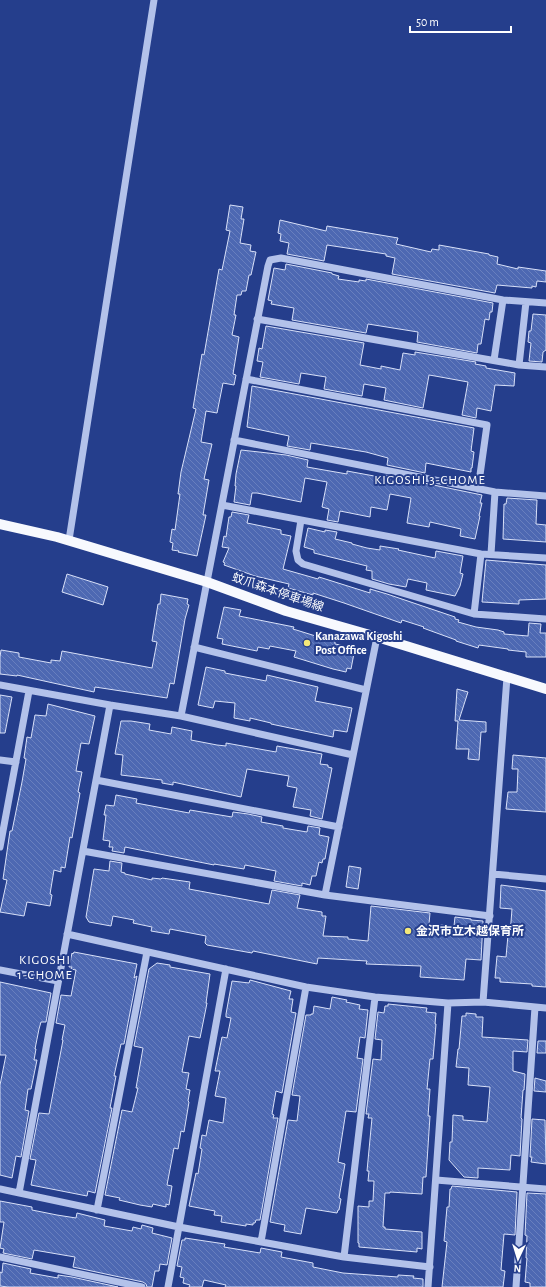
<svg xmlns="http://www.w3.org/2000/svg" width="546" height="1287" font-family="'Alegreya Sans','Noto Sans JP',sans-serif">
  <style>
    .building { fill: url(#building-back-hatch); stroke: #d8e0f8 }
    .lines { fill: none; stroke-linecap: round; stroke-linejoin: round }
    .minor { stroke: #b3c2ea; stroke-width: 7 }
    .major { stroke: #f7f9fe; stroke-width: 10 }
    .poi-dot { fill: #f4e878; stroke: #253e8c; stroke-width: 1.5 }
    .labels { text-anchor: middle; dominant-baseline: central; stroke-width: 4; stroke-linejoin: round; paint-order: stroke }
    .street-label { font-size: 12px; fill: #fff; stroke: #253e8c }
    .poi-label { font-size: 12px; font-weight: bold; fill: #fff; stroke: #253e8c; text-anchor: start }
    .neighbourhood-label { font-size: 13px; letter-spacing: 1px; fill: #fff; stroke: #253e8c }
  </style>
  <defs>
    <pattern id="building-back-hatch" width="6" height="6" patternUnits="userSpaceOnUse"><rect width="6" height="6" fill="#4d68b2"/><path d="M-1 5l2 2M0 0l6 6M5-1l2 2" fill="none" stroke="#687fbe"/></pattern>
  </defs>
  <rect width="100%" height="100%" fill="#253e8c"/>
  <!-- building -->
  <path class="building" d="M230 205 243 207 241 219H244L240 243 251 245 250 251 256 252 251 275H249L246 291H242L241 295H237L234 315H236L232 335 239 337 233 374 236 375 234 385 223 383 217 413 206 411 201 442 212 444 204 479 209 480 203 515H206L197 556 178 552 179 551 172 550 173 543 170 542 172 529 175 530 180 494H178L181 472 196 409 193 408 202 354 204 355 219 269 222 270 230 231 226 230Z
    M280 220 326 231 327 226 398 238 396 244 431 252 432 249 439 250V245L489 254V255L498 257 497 264 518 269V267L546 271V282L537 281 536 287 532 286V288L497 285 495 293 392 274 395 258 386 256V254L327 245 324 261 287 254 289 243 280 241 281 234 278 233Z
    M286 264 332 273V274L339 276 338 279 359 282V280L366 281V279L493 303 492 312H490L489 320 485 319 481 344H478L477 353 417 342 418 332 368 324 366 333 292 320 294 308 271 304 272 301 268 300 274 268 285 270Z
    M533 314 546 315V350L543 352 542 362 529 361 531 343 528 342 529 331H531Z
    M266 326 364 343 360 365 381 369V366L400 370 403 353 415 355V352L476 362 475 364 486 366V368L515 373 514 386 495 385 491 411 477 408 476 418 462 415 468 382 435 376 429 375 423 408 384 400 386 388 364 384 362 396 324 389 326 377 301 373 299 384 260 377 263 362 257 361 259 348 262 349Z
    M252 386 474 428 471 451 474 452 472 468H471V472L426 463 425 473 387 465 388 458 366 452 311 443 310 450 287 446 289 436 247 427Z
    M241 450 286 455 308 460 307 467 347 474V471L385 478V475L482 495 480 503H482L479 516H480L475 539 460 536 461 529 430 522 429 527 407 523 411 498 390 494 387 510 371 507 370 517 340 511 338 522 327 520 329 509 322 507 327 482 305 478 301 502 257 493H252L250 505 234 502 236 486H235L236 474Z
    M507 498 537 500 536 524 546 525V542L503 539 504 504H506Z
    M232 512 249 515 247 523 281 530V534L291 536 283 569 318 579 319 577 370 593V589L387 594 455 617V619L459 620 458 622 476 627 498 630 504 632V634L528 636 529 623 541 624 540 633H546V657H526V652L508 650V649L479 645 478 648 456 641V640L423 628 424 627 402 620 401 623 344 603 313 593V595L288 588 289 584 255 576 224 565 225 563 223 562 229 548 222 547 224 536 226 537 229 517H231Z
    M308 528 325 532V530L337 532 335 539 352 543V544L367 548 380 550V546L399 549 398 550 435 558 436 551 463 556 460 573 463 574 460 586 455 596 426 590 427 583 408 579 406 587 389 584 372 579V571L366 570 367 566 314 553V550L304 547Z
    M486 560 546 565V599L519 600V604L482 602Z
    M67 574 108 587 103 605 62 592Z
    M161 594 188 599 187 604 189 605 185 619 174 684 170 683 167 698 95 687 94 692 17 675V676L0 674V657L1 650 19 653V657L51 663V660L60 661 62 651 152 668 157 642 152 641 158 604H160Z
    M224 607 241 610 239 616 294 627 293 629 335 642V644L355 648 351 669 347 668 346 672 333 669 294 657 296 651 270 646 269 649 258 647 257 651 222 644 223 639 217 638Z
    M206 667 225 671V673L266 681 267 675 318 687 315 701 352 708 347 732 334 730 333 737 271 724V723L250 718V721L234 718 235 703 215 701 213 708 198 705Z
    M457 689 468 692 459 720 486 722V732H481L479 760 468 759 469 749H456L458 721H455Z
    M0 695 12 697 5 733H0Z
    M48 704 95 716 89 744 81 743 76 771 82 772 78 792 80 793 72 838 70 837 65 868 61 867V872L54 870 50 894 52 895 50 906 27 902 24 916 0 912 7 880 3 879 10 831H12L22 782 26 759 24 758 27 737 31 738 35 715 46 716Z
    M121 721H131L150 724 149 730 171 734 172 727 192 731 191 740 217 745 226 746V743L276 752 277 746 322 754 320 764 328 765V767L332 768 322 819 310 816 311 810 293 807 297 788 287 786 289 776 247 769 241 797 173 782V785L162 783V780L121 775 123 755 115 754Z
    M513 755 546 758V812L506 809 508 792H517L518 769H512Z
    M116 795 137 799 136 803 189 813 190 810 232 817 233 812 248 814 262 817 261 822 283 826V828L307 832 308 826 320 828 319 835 329 837 325 859H323L322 863 319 862 316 876H312L310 885 302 883V886L274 881 276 871 245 865 244 869 214 864V865L125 847 124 853 112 851 113 847H109L110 841 103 840 106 815H104L106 805 114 806Z
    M110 861 122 863 121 872 125 873V874L152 880V878L161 879 162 878 190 882 189 889 269 904 272 890 300 895 297 908 322 912V916H326L323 936 348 937V939L368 941 371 906 430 913 429 924 454 926 455 917 471 919V920L483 921 481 960 466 959 464 980 420 977 421 966 366 964 367 961 318 958 317 964 253 951 252 953 207 945 205 943 206 936 170 929 169 934 151 931 152 927 133 923 134 920 113 916 111 926 89 922 86 917 94 869 109 871Z
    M349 866 361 868 358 889 346 887Z
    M501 885 546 891V987L532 986V984L500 982V978H495L497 956 506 957 508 935H510L512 909 500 908Z
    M74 952 137 964 134 978 137 976 124 1044H121L114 1076H116L110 1108H112L95 1193 88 1191 87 1196 31 1185 36 1160 30 1159 39 1113 49 1114 63 1040H62L65 1025 56 1023 61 995 71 996 76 970 71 969 72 967H69L72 953 73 954Z
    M157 963 170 965V967L210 974 206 1003H207L200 1038 189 1036 182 1072 189 1073 186 1089 190 1090 188 1101 189 1102 184 1132 181 1131 178 1149 174 1148 167 1185 172 1186 169 1205 166 1204V1207L153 1204 152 1207 140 1205 119 1200 120 1198 105 1195 122 1110 132 1112 138 1088H136L143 1048 134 1046 149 969Z
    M250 980 291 991 289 999H293L291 1012 296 1013 282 1093 276 1091 272 1114 274 1115 273 1118H278L260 1220H256L255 1223H253V1225L246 1224V1226L221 1222 222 1216 214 1215 215 1211 189 1206 196 1173 198 1174 202 1149 200 1148 202 1135 206 1136 209 1120 223 1123 226 1098 215 1096 220 1071H215L222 1037 227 1038 231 1018 226 1017V1014L232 981 249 983Z
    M0 982 51 993 46 1022H41L39 1029 35 1049H36L34 1060H37L31 1089H28L25 1110 29 1111 21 1157 16 1156 12 1178 0 1175V1085L6 1055H0Z
    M332 997 347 1000 346 1002 360 1005 359 1009 368 1010 365 1038 360 1037 357 1058 363 1059 356 1112 346 1111 338 1162 345 1164 339 1198 341 1199 339 1210H338L337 1213 306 1208 301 1234 284 1231 285 1225 270 1222 288 1120 297 1121 300 1096 292 1095 306 1015H311V1014H313L314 1006 330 1009Z
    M388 1004 427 1008 426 1012 436 1013 435 1024H436L433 1059H430L427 1089H430L428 1116H430L426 1177H423L422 1194 390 1192V1193H385L383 1227H385V1229L422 1232V1249L417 1248V1252L359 1247V1243H358V1206L369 1207V1201H373L374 1181H368L369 1171H367L372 1118H368L369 1114H366L373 1059 381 1060 382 1040 375 1039 378 1012 384 1013 385 1006H388Z
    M466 1013 476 1014V1017H483L482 1037 528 1040 527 1052 513 1051V1071L525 1074 524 1090H523L521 1118 522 1119 520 1156 511 1155 510 1170 478 1168V1178L464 1177 449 1160 450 1142H452L453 1115 463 1116V1120L487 1122 490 1087 468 1085 469 1068 456 1067 458 1049H459L462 1016H466Z
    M538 1041H546V1053H537Z
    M535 1078 546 1081V1092L534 1091Z
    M532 1119 545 1120 546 1164 531 1162 532 1157H530Z
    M452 1186 517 1192 515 1235 504 1234 501 1270 505 1271 503 1287H442L447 1242 444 1241 447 1207H449L450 1189H451Z
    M527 1193 546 1194V1287H530V1283L525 1282 527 1258H526L527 1236 525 1235Z
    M0 1201 32 1207V1210L57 1215 76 1218 77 1213 105 1220 104 1226 132 1231 133 1227 141 1229 142 1225 153 1228 152 1233 172 1238 167 1265 160 1264 159 1271H155L152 1287H147L146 1284 143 1282 73 1267 75 1257 34 1250 32 1259 3 1253 4 1249 0 1248 4 1222H0Z
    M185 1238 225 1244 224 1247 260 1253 261 1248 282 1252 281 1257 313 1263V1267L343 1273 398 1277V1275L414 1276 413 1278 423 1279V1287H225L226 1285 204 1280 202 1287H189L190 1285 183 1283 184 1278 180 1277 182 1267 177 1266 182 1240H185Z
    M3 1263 31 1269 30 1273 58 1278V1275L72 1277 118 1287H8L0 1286V1272L2 1273Z"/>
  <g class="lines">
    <!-- minor -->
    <path class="minor" d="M257 319 519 365 546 367
      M494 360 503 300
      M519 365 526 302
      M246 379 487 425 478 489
      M234 440 495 492 546 496
      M222 505 481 554 546 558
      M301 520 296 551 298 560 303 564 474 614 546 619
      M69 540 154 0
      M491 554 495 492
      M474 614 481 554
      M377 637 325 895 490 916
      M194 647 366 690
      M0 685 110 705 181 716 353 755
      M181 716 268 266 270 260 281 258 503 300 546 303
      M0 760 16 762
      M96 780 339 827
      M0 847 29 691
      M83 851 325 895
      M493 874 546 879
      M67 934 306 987 375 997 448 1003 483 1002 546 1008
      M0 970 58 981
      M483 1002 507 677
      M436 1180 546 1189
      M0 1189 179 1227 344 1257 430 1267
      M19 1193 110 705
      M97 1210 147 952
      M261 1242 306 987
      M0 1257 142 1287
      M344 1257 375 997
      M168 1287 226 969
      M428 1287 448 1003
      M516 1287 535 1007"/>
    <!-- major -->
    <path class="major" d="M0 524 57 537 207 582 286 611 377 637 546 689"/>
  </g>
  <!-- markers -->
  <g class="poi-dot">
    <circle cx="307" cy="643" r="4"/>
    <circle cx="408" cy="931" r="4"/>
  </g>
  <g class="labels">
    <!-- street labels -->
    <g class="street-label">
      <text transform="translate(278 592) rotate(19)">蚊爪森本停車場線</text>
    </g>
    <!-- poi labels -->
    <g class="poi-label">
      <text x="315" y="636">Kanazawa Kigoshi<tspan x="315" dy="14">Post Office</tspan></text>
      <text x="416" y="931">金沢市立木越保育所</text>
    </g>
    <!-- neighbourhood labels -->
    <g class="neighbourhood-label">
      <text x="430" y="480">KIGOSHI 3-CHOME</text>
      <text x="45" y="960">KIGOSHI<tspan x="45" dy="15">1-CHOME</tspan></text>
    </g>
  </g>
  <!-- north arrow -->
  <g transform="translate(518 1259) rotate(184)" stroke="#253e8c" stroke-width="3" paint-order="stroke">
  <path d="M0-3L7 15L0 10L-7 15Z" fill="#ffffff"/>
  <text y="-6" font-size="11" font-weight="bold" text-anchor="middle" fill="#ffffff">N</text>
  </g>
  <!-- scale -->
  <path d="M410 26v6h101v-6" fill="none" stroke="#ffffff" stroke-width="2"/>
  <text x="416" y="26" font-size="12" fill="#ffffff" stroke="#253e8c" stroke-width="3" paint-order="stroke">50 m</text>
</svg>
